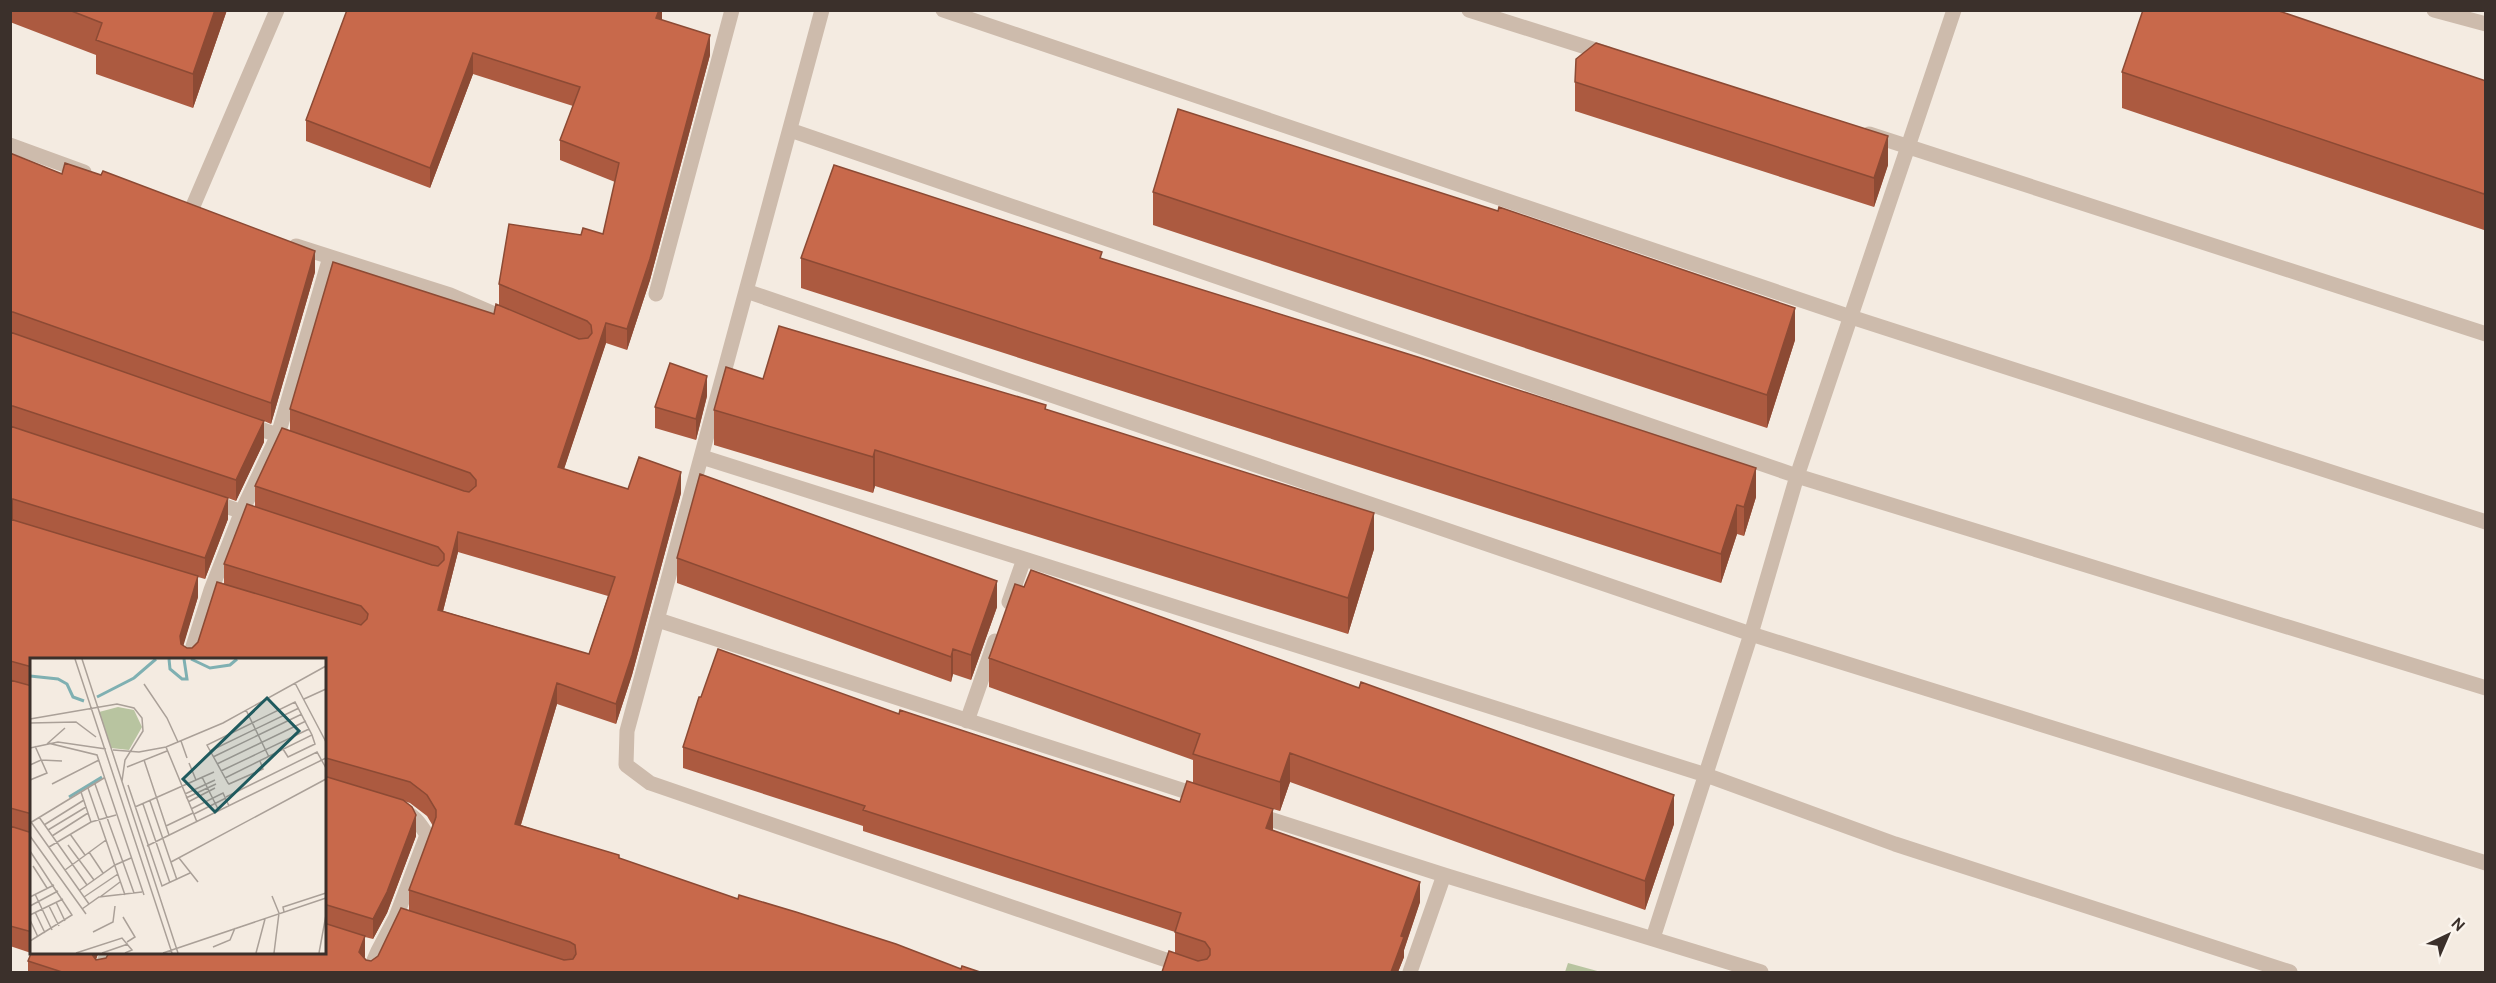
<svg xmlns="http://www.w3.org/2000/svg" width="2496" height="983" font-family="Cabin,sans-serif">
  <style>
    .green { fill: #b8c4a0 }
    .lines { fill: none; stroke-linecap: round; stroke-linejoin: round }
    .minor { stroke: #cdbbac; stroke-width: 15 }
    .wall { fill: #ac5a40; fill-rule: evenodd }
    .shaded-wall { fill: #8c4a34 }
    .building { fill: #c8694b; stroke: #8c4a34; stroke-width: 1.5; fill-rule: evenodd }
    .inset-river { fill: none; stroke: #7fb0b2; stroke-width: 3 }
    .inset-road { fill: none; stroke: #aaa098; stroke-width: 1.5 }
    .view { fill: #1f5a5e; fill-opacity: 0.15; stroke: #1f5a5e; stroke-width: 3 }
    .inset-edge { fill: none; stroke: #3b302b; stroke-width: 3 }
  </style>
  <rect width="100%" height="100%" fill="#f4ebe1"/>
  <!-- green -->
  <path class="green" d="M1568 963 1601 972H1565Z"/>
  <g class="lines">
    <!-- minor -->
    <path class="minor" d="M822 10 627 731 626 765 650 783 1201 972
      M943 10 1851 317 2486 522
      M1469 10 1608 54
      M2434 10 2486 24
      M790 130 1797 476 2486 688
      M1869 134 2486 334
      M10 145 84 172
      M190 213 277 10
      M296 246 450 295 511 321
      M746 291 1751 634 2486 863
      M656 294 732 10
      M246 424 297 442
      M702 457 1706 775 1895 844 2290 972
      M210 501 261 518
      M1009 602 1024 559
      M658 620 1203 797
      M189 659 211 590 242 511 278 435 330 257
      M967 721 995 641
      M1254 814 1444 875 1761 972
      M1653 938 1751 634 1797 476 1954 10
      M100 972 108 952
      M369 972 378 951 396 917 427 835C419 822 413 814 399 809
      M1410 972 1444 875"/>
  </g>
  <!-- wall -->
  <path class="wall" d="M10 10H227L193 108 96 74V55L10 22Z
    M347 10H662V20L710 55 650 280 627 350 606 343 564 469 628 489 681 493 632 675 616 724 557 704 521 825 738 899 961 969 980 972H28V961L31 953 10 946V153L62 174 315 272 271 424 264 421V442L236 501 228 498V519L205 579 198 577V597L183 645 187 648H192L198 642 224 584V564L255 507V486L290 430V409L494 314 499 305V284L581 235 603 234 615 182 560 160V140L573 106 473 74 430 188 306 141V120ZM458 552 608 596 589 654 443 611ZM32 659 324 951 106 958 96 960 99 951H32ZM404 801 410 803 427 816 433 826 409 890V911L378 956 371 961 366 960 364 958 365 937 373 939 387 913 416 836Z
    M2122 72 2486 81V225L2484 230 2122 108Z
    M1575 82 1888 165 1874 207 1575 111Z
    M1153 192 1795 340 1767 428 1153 225Z
    M801 258 1102 259 1756 497 1744 536 1737 534 1721 583 801 288Z
    M763 379 1046 410 1374 549 1348 634 875 486 873 493 714 445V410Z
    M707 396 696 440 655 428V407Z
    M677 558 997 607 971 680 953 674 951 682 677 583Z
    M989 658 1674 824 1645 910 1290 782 1280 811 1273 809V830L1420 902 1404 950V957L1398 972H1162L1175 953V932L863 831V826L683 768V747L899 714 1180 802 1193 783V760L989 687Z"/>
  <!-- shaded-wall -->
  <path class="shaded-wall" d="M215 10H227L193 108V74Z
    M659 10H662V24L656 18Z
    M710 35V55L650 280 627 350V329Z
    M473 53V74L430 188V168Z
    M1888 136V165L1874 207V178Z
    M2486 189V225L2484 230V194Z
    M315 251V272L271 424V403Z
    M1795 308V340L1767 428V395Z
    M606 323V343L558 487V467Z
    M707 376V396L696 440V419Z
    M264 421V442L236 501V480Z
    M875 450V486L873 493V457Z
    M1756 468V497L1744 536V507Z
    M681 472V493L632 675 616 724V704Z
    M228 498V519L205 579V558Z
    M10 499H13V520H10Z
    M1737 505V534L1721 583V554Z
    M1374 513V549L1348 634V598Z
    M458 532V552L438 631V610Z
    M198 576V597L180 657V636Z
    M997 581V607L971 680V655Z
    M953 649V674L951 682V657Z
    M557 683V704L515 844V824Z
    M1290 753V782L1280 811V782Z
    M324 758H326V779H324Z
    M1674 795V824L1645 910V881Z
    M1273 809V830L1266 849V828Z
    M416 815V836L387 913 373 939V919Z
    M1420 882V902L1404 950V957L1398 972H1391L1401 936Z
    M324 905H327V926H324Z
    M365 936V957L359 972V952Z
    M91 951H99L91 972Z"/>
  <!-- building -->
  <path class="building" d="M69 10H215L193 74 96 40 102 23Z
    M347 10H659L656 18 710 35 650 259 627 329 606 323 558 467 628 489 639 457 681 472 632 655 616 704 557 683 515 824 619 855V858L738 899 739 895 796 912 896 944 961 969 962 966 980 972H62L28 961 32 951H91V953L96 960 106 958 110 951H324V923L365 936 359 952 366 960 371 961 378 956 401 908 564 960 573 959 576 954 575 945 570 942 409 890 436 817V810L427 795 410 782 326 758H324V659H32V667L10 661V519L198 576 180 636 181 644 187 648H192L198 642 217 582 361 625 367 619 368 614 361 606 224 564 247 504 432 565 438 566 444 560V554L438 547 255 486 282 428 464 491 469 492 476 486V480L470 473 290 409 333 262 494 314 496 304 579 339 588 338 592 333 591 325 587 321 499 284 509 224 581 235 583 228 603 234 619 163 560 140 580 87 473 53 430 168 306 120ZM458 532 615 577 589 654 438 610Z
    M2143 10H2276L2486 81V189L2484 194 2122 72Z
    M1596 43 1888 136 1874 178 1575 82 1576 59Z
    M1178 109 1498 211 1499 207 1795 308 1767 395 1153 192Z
    M10 153 62 174 65 163 101 175 103 171 315 251 271 403 13 312H10Z
    M834 165 1102 252 1100 258 1421 358 1756 468 1744 507 1737 505 1721 554 801 258Z
    M779 326 1046 405 1045 409 1374 513 1348 598 875 450 873 457 714 410 726 367 763 379Z
    M10 332 264 421 236 480 13 406H10Z
    M670 363 707 376 696 419 655 407Z
    M10 426 228 498 205 558 13 499H10Z
    M700 474 997 581 971 655 953 649 951 657 677 558Z
    M1031 570 1359 688 1361 682 1674 795 1645 881 1290 753 1280 782 1193 754 1200 734 989 658 1015 584 1024 587Z
    M718 649 899 714 900 710 1180 802 1187 781 1273 809 1266 828 1420 882 1401 936 1404 937 1391 972H1162L1169 951 1198 961 1207 959 1210 955V949L1205 942 1175 932 1181 913 863 810 865 806 683 747 699 697H701Z
    M10 680 32 686V814L10 808Z
    M324 776 403 800 412 807 416 815 387 892 373 919 327 905H324Z
    M10 826 29 832H32V932L10 926Z"/>
  <!-- overview -->
  <g transform="translate(30 658)">
    <rect width="296" height="296" fill="#f4ebe1"/>
    <path d="M88 49 104 52 112 69 99 92 81 90 69 54Z" fill="#b8c4a0"/>
    <path class="inset-river" d="M139 1 140 11 152 21H157L154 1M161 1 180 10 200 7 207 1M0 18 28 21 37 26 43 39 54 43M67 39 104 20 126 1M39 139 72 119"/>
    <path class="inset-road" d="M45 1 142 295M52 1 148 295M265 25 296 84M114 26 137 60 148 84M274 41 296 31M216 52 239 99M0 61 87 46 104 50 112 60 113 73 95 102 92 123M0 65 46 64 66 79M35 70 18 85 67 97 114 237M151 83 157 100M136 89 167 164M0 90 28 84 76 91M253 91 258 99 285 86 282 77M83 92 109 94 136 89 193 65 296 8M180 93 269 50M183 99 272 56M114 102 139 177M159 105 166 122M187 106 276 63M0 107 11 102 32 103M97 109 137 93M191 113 279 71M172 119 189 153M195 120 282 77 265 44 177 87 178 89 198 125 199 126 233 111 230 103M0 122 17 115 5 88M22 126 69 102M65 126 104 235M98 127 132 228 160 215M58 130 95 237M51 134 61 164M155 136 185 122M196 139 287 94 296 110M156 140 186 126M120 143 147 222M158 144 185 130M113 146 140 225M105 149 184 114M161 151 193 135 199 148M164 156 196 140M9 159 57 227M1 164 59 246M0 165 74 120M14 167 54 142M136 168 163 155M18 172 56 149M40 176 55 197M0 178 56 256M22 178 58 155M38 187 64 222M117 188 296 100M19 189 61 164 86 157M0 193 42 257 0 283M59 194 73 215M149 200 168 224M141 204 296 121M3 208 17 230M35 212 76 182M50 232 85 207 101 200M5 236 22 272M242 238 249 255 244 295M0 239 24 227M54 239 88 216M70 239 90 224M26 244 35 263M0 248 28 233M19 248 29 268M52 251 69 239 112 234M5 254 15 275M254 254 253 249 296 235M0 257 33 241M93 259 105 279 97 284M0 262 8 279M63 274 83 264 85 248M183 289 200 282 205 270M46 295 92 280 102 292 95 295M72 295 98 286M133 295 296 240M226 295 235 261M289 295 296 257"/>
    <path class="view" d="M237 40 269 73 185 154 153 121Z"/>
    <rect width="296" height="296" class="inset-edge"/>
  </g>
  <!-- border -->
  <rect width="2496" height="983" fill="none" stroke="#3b302b" stroke-width="24"/>
  <!-- north arrow -->
  <g transform="translate(2448 935) rotate(44)" stroke="#fbf5ee" stroke-width="4.5" paint-order="stroke">
  <path d="M0-4.5L10 22L0 15L-10 22Z" fill="#3b302b"/>
  <text y="-9" font-size="16" font-weight="bold" text-anchor="middle" fill="#3b302b">N</text>
  </g>
</svg>
